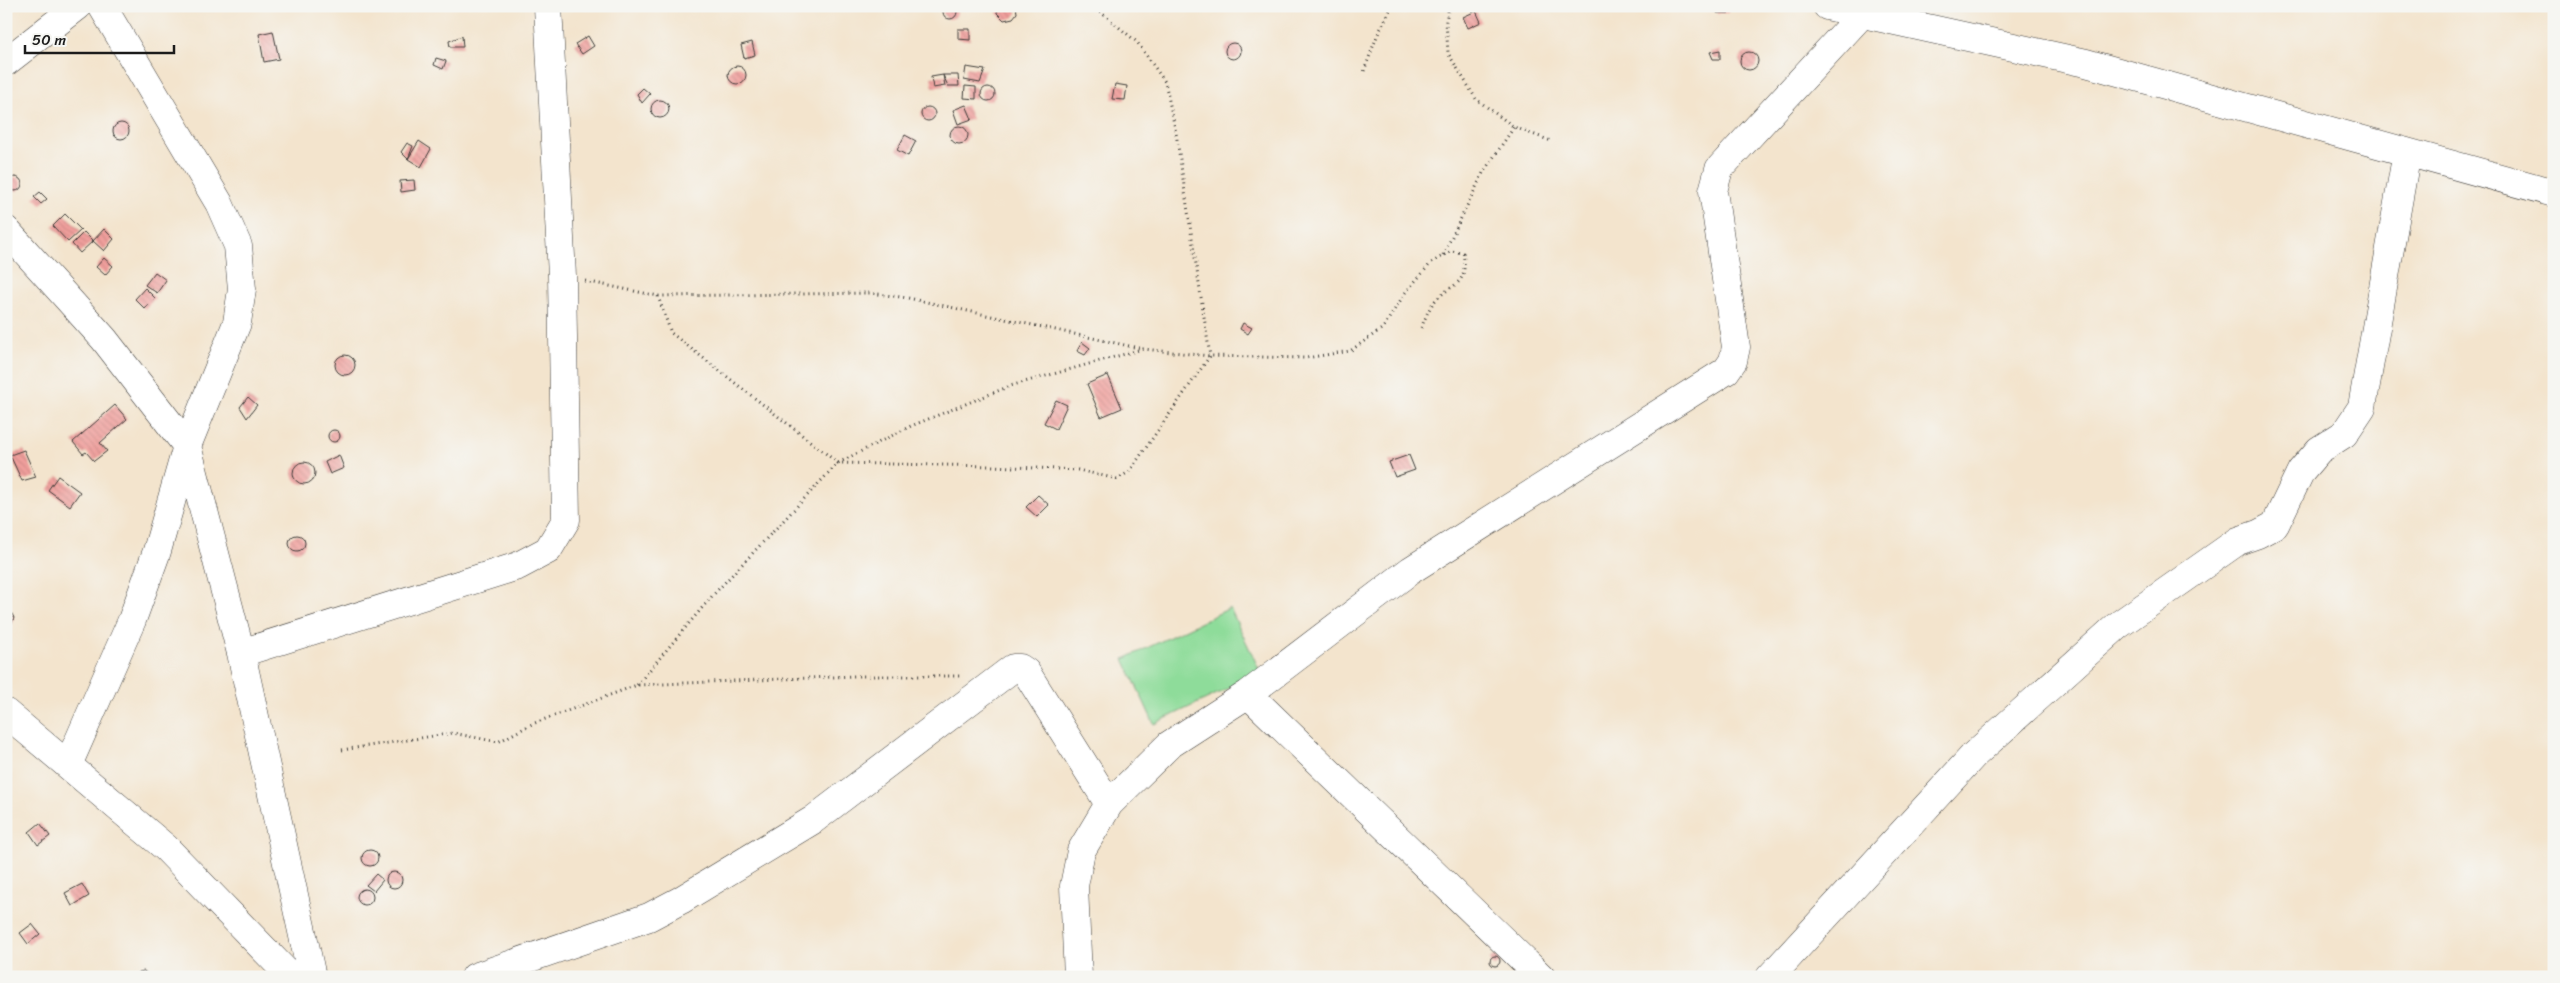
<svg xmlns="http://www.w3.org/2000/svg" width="2560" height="983" font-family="Sriracha,sans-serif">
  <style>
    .pitch { fill: #8edc9a; stroke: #557c5b }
    .building { fill: url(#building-back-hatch) }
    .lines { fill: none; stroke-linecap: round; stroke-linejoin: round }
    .minor-casing { stroke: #3c3a37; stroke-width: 29 }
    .path { stroke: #3c3a37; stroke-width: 3; stroke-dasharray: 1 4; stroke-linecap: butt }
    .minor { stroke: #fff; stroke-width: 28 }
  </style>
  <defs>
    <pattern id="building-back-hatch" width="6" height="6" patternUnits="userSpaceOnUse" patternTransform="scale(1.25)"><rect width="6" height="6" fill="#f09f9c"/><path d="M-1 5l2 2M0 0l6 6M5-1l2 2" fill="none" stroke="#cd8886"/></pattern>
  </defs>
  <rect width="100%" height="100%" fill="#f6f6f2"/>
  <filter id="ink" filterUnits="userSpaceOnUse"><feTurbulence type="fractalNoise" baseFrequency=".02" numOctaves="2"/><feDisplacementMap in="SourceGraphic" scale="10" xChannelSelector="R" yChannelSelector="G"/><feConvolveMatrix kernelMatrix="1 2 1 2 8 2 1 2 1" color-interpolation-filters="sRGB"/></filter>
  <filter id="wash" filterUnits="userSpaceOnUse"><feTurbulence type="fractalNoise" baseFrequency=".0096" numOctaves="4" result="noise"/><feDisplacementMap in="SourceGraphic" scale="20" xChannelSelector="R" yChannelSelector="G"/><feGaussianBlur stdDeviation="1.12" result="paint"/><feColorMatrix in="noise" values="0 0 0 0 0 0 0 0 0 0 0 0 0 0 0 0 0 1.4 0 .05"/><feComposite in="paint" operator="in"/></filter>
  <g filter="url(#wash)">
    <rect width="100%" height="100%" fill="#f3e4cd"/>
    <!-- pitch -->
    <path class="pitch" d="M1230 608 1261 673 1154 724 1124 659Z"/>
    <g id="blocks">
      <!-- building -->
      <path class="building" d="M943 12a7 7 0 1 1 14 0a7 7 0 1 1-14 0Z
        M998 6H1016L1017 13 1013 18 1004 20 997 13Z
        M1717 6H1729V13H1717Z
        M1476 11 1481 22 1468 28 1463 17Z
        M958 29H970V40L958 39Z
        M273 31 279 59 264 62 259 34Z
        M462 36 463 47H450L449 41Z
        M588 36 594 46 582 54 575 44Z
        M752 42 755 55 744 58 741 45Z
        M1225 51a8 8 0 1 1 16 0a8 8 0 1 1-16 0Z
        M1720 50V59H1713L1710 52Z
        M1740 61a9 9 0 1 1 18 0a9 9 0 1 1-18 0Z
        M436 58 446 61 443 69 434 65Z
        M728 75a9 9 0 1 1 18 0a9 9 0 1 1-18 0Z
        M966 67 985 70 980 83 964 80Z
        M943 75 945 86 933 88 931 77 943 75H958L959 86H948Z
        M1115 84 1127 86 1125 100 1112 99Z
        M965 86 976 87V99L964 98Z
        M981 94a7 7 0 1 1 14 0a7 7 0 1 1-14 0Z
        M643 88 650 94 642 103 637 94Z
        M651 109a9 9 0 1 1 18 0a9 9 0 1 1-18 0Z
        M966 105 972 119 958 124 953 110Z
        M921 114a7 7 0 1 1 14 0a7 7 0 1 1-14 0Z
        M113 131a8 8 0 1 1 16 0a8 8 0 1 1-16 0Z
        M950 135a9 9 0 1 1 18 0a9 9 0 1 1-18 0Z
        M905 135 916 141 908 156 897 150Z
        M419 141 431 149 421 167 408 159 401 152 407 143 413 146 408 159Z
        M8 184a7 7 0 1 1 14 0a7 7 0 1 1-14 0Z
        M414 180 415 190 401 192 400 181Z
        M40 192 47 199 41 204 34 197Z
        M65 214 81 230 68 242 53 226Z
        M104 229 114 239 104 251 93 241Z
        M84 232 93 241 80 253 72 244Z
        M104 258 113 266 105 275 96 267Z
        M155 272 166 280 157 293 145 285Z
        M145 288 155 298 145 309 135 299Z
        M1243 323 1252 328 1248 334 1240 329Z
        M1082 342 1090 348 1085 355 1077 351Z
        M335 365a10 10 0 1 1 20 0a10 10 0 1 1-20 0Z
        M1108 375 1122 408 1101 417 1087 384Z
        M248 397 257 405 247 418 240 407Z
        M1056 400 1067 405 1056 429 1044 423Z
        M115 405 127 419 100 443 107 451 94 461 86 452 83 454 73 442Z
        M328 436a6 6 0 1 1 12 0a6 6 0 1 1-12 0Z
        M24 450 36 477 22 481 10 455Z
        M339 455 344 468 330 474 325 462Z
        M1409 455 1415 470 1395 477 1389 462Z
        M293 473a11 11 0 1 1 22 0a11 11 0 1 1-22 0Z
        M58 476 80 492 70 506 48 490Z
        M1038 495 1049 505 1037 517 1026 507Z
        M289 543a8 8 0 1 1 16 0a8 8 0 1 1-16 0Z
        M6 610 11 612 14 618 11 624 6 626Z
        M40 823 50 836 38 845 29 832Z
        M362 858a8 8 0 1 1 16 0a8 8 0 1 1-16 0Z
        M386 880a8 8 0 1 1 16 0a8 8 0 1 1-16 0Z
        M376 874 383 880 374 891 366 885Z
        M82 884 89 896 72 906 65 893Z
        M357 897a8 8 0 1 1 16 0a8 8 0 1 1-16 0Z
        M32 924 40 934 28 944 20 933Z
        M1490 961a5 5 0 1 1 10 0a5 5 0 1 1-10 0Z
        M144 971 151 977H135L139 972Z"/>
    </g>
  </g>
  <g filter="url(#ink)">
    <use href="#blocks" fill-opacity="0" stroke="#3c3a37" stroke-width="1"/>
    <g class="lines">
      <defs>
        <path id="minor" d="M102 6 219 203 238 246 242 289 237 323 187 446 241 653 312 977
          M1827 6 2086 63 2554 193
          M6 62 78 6
          M6 230 104 339 187 446 157 551 132 620 68 765
          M241 653 518 566 548 550 566 520 562 276 548 6
          M1248 694 1541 977
          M6 713 166 848 291 977
          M475 977 649 917 681 900 813 820 1013 668H1020L1026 672 1109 804
          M1078 977 1074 886 1081 851 1109 804 1169 745 1248 694 1411 570 1726 371 1733 361 1736 347 1713 191 1719 169 1863 13
          M1770 977 1974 755 2117 626 2238 541 2258 534 2275 525 2301 471 2319 450 2344 434 2362 407 2407 152"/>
      </defs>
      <!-- minor casing -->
      <use href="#minor" class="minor-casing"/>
      <!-- path -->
      <path class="path" d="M1449 6 1446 21 1448 53 1476 99 1514 127 1551 141
        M1364 71 1377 36 1392 6
        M1443 255 1483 173 1514 127
        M585 281 658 296 870 293 908 298 1143 349 1210 356 1306 358 1350 351 1383 328 1405 293 1431 263 1451 251 1463 253C1469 288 1451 282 1434 302 1428 309 1424 322 1420 330
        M658 296 671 333 838 463 993 466 1078 470 1117 479 1129 472 1210 356 1176 133 1165 82 1137 42 1093 6
        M637 685 713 595 838 463 911 426 1010 386 1143 349
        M342 750 453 733 498 742 532 724 637 685 856 676H963"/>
      <!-- minor -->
      <use href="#minor" class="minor"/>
    </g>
  </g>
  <!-- margin -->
  <rect width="2560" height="983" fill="none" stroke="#f6f6f2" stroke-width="25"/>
  <!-- scale -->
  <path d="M25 45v8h149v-8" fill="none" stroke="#1c1c1c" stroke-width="2.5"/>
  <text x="32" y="45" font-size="15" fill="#1c1c1c" stroke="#f6f6f2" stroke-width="4" paint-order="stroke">50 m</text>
</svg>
